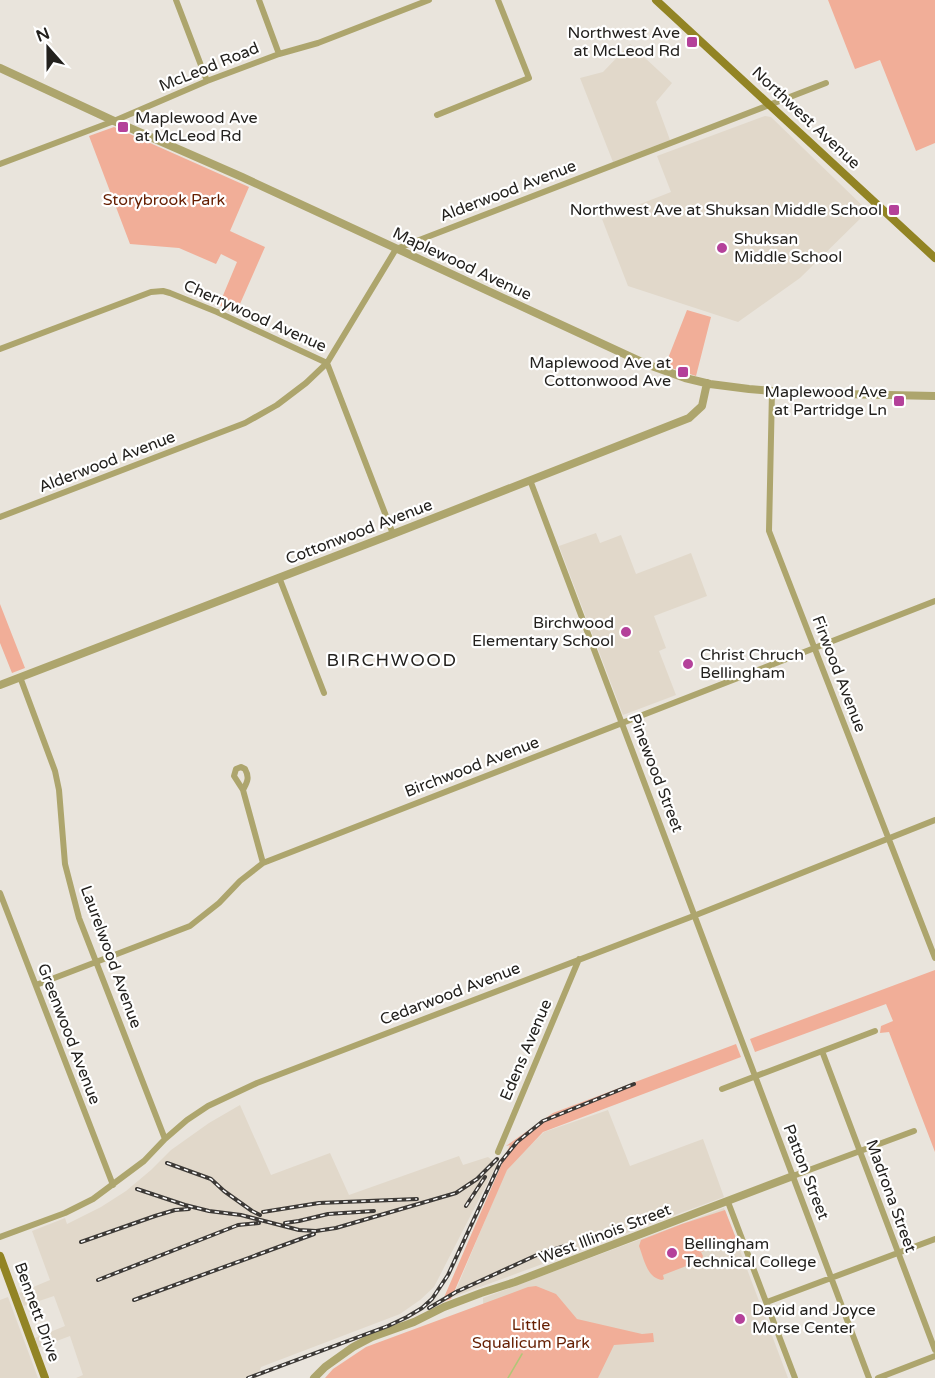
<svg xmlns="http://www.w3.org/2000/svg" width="935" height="1378" font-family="'Varela Round',sans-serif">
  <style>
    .built { fill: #e1d8ca }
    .green { fill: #f1ae98 }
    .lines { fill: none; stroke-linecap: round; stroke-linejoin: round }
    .stream { stroke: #b1c677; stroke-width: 1.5 }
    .minor { stroke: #ada56d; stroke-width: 6 }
    .tertiary { stroke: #ada56d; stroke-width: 8 }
    .secondary { stroke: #928424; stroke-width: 8 }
    .rail-casing { stroke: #3c3936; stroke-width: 4 }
    .rail { stroke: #fff; stroke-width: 1.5; stroke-dasharray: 4.5; stroke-linecap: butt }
    .poi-dot { fill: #b4419a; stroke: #fff; stroke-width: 2 }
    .labels { text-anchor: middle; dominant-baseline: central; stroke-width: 4.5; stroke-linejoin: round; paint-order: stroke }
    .poi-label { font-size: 16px; fill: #23211e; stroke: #fff; text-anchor: end }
    .street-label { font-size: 16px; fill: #23211e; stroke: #fff }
    .park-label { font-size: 16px; fill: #661f02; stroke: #fff }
    .neighbourhood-label { font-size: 18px; letter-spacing: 1.5px; fill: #23211e; stroke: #fff }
  </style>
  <rect width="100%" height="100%" fill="#e9e4dc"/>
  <!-- built -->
  <path class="built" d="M630 44 672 83 656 102 670 140 613 162 580 78 603 72Z
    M765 116 771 117 868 211 800 278 738 322 628 286 602 219 671 192 657 156Z
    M596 533 600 543 621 535 636 574 691 553 707 596 654 616 666 648 659 651 676 695 623 715 559 546Z
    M240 1105 271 1175 330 1153 349 1195 459 1156 463 1165 488 1157 497 1164 434 1287 420 1300 400 1314 261 1367 257 1378H76L83 1375 70 1336 38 1348 35 1338 65 1326 54 1296 24 1306 19 1293 50 1280 32 1231 65 1218 67 1224 101 1207 126 1191 151 1170 171 1150 209 1123Z
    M608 1110 630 1166 703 1139 724 1197 453 1297 507 1168 544 1132Z
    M724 1208 788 1378H486L483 1298Z
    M8 1297 25 1343 38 1378H0V1300Z"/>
  <!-- green -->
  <path class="green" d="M828 0H935V143L916 151 880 60 855 69Z
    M114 127 249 187 230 231 265 247 236 313 219 305 237 262 221 254 216 264 179 248 130 244 89 136Z
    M687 310 711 317 696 376 665 366Z
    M0 604 25 668 12 673 0 643Z
    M935 970V1152L889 1032 880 1033 881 1026 893 1021 886 1004 755 1052 750 1039Z
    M736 1044 741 1057 543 1132 507 1170 451 1299 442 1302 510 1145 506 1146 553 1113Z
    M725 1210 739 1246 738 1248 731 1240 701 1252 703 1256 699 1266 696 1267 694 1263 663 1275 664 1279 662 1280C647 1278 644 1259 639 1246L641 1240 682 1224Z
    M536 1286 556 1294 577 1319 642 1334 653 1333 654 1342 614 1345 598 1378H325L333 1369 366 1347 528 1287Z"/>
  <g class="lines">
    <!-- stream -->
    <path class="stream" d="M508 1378 522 1354"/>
    <!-- minor -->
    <path class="minor" d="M176 0 207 81
      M259 0 279 54
      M437 115 529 78 498 0
      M0 164 114 121 207 81 279 54 318 43 429 0
      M0 349 151 292 163 291 170 293 217 312 327 363 393 534
      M772 391 769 531 935 958
      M530 480 869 1378
      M0 517 245 423 277 405 306 383 327 363 396 249 826 83
      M279 577 324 693
      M20 677 55 771 59 790 65 864 79 918 165 1139
      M243 790 234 776 236 769 241 767 245 769C250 778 247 782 243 790L263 863
      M0 893 113 1185
      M36 985 190 926 219 903 240 881 263 863 935 601
      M822 1051 935 1350
      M722 1089 875 1031
      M498 1152 579 959
      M793 1176 914 1131
      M728 1202 795 1378
      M0 1237 65 1213 93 1199 144 1161 165 1139 187 1120 208 1106 257 1083 696 915 935 820
      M767 1302 935 1239
      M878 1378 935 1356"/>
    <!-- tertiary -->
    <path class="tertiary" d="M0 68 114 121 242 177 646 364 685 378 710 384 749 389 795 393 935 396
      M0 685 393 534 689 418 702 406 707 383
      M314 1378 325 1367 353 1347 372 1337 414 1322 444 1307 481 1293 515 1282 793 1176"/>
    <!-- secondary -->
    <path class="secondary" d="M656 0 935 258
      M0 1256 45 1378"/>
    <defs>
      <path id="rail" d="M167 1163 211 1179 224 1191 252 1211 260 1215
        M137 1189 185 1205 209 1211 241 1215 299 1230 316 1231 336 1228 456 1193 477 1179 497 1159
        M466 1206 485 1177
        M263 1212 319 1203 417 1199
        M285 1223 299 1221 328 1214 374 1211
        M81 1242 155 1216 175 1210 189 1209
        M98 1280 238 1225 259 1223
        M134 1300 314 1234
        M429 1308 456 1292 539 1254 565 1246
        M248 1378 388 1326 407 1317 422 1308 432 1299 448 1275 500 1163 517 1142 543 1121 634 1084"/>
    </defs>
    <!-- rail casing -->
    <use href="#rail" class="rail-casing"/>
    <!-- rail -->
    <use href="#rail" class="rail"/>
  </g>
  <!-- markers -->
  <g class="poi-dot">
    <rect x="686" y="36" width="12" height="12" rx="3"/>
    <rect x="117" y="121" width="12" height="12" rx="3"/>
    <rect x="888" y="204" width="12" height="12" rx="3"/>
    <circle cx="722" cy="248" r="6"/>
    <rect x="677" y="366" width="12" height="12" rx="3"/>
    <rect x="893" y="395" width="12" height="12" rx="3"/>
    <circle cx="626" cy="632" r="6"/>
    <circle cx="688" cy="664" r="6"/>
    <circle cx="672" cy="1253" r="6"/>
    <circle cx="740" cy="1319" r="6"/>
  </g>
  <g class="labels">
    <!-- poi labels -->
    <g class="poi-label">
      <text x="680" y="33">Northwest Ave<tspan x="680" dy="18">at McLeod Rd</tspan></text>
      <text x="135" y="118" text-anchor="start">Maplewood Ave<tspan x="135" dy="18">at McLeod Rd</tspan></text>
      <text x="882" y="210">Northwest Ave at Shuksan Middle School</text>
      <text x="734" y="239" text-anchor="start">Shuksan<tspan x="734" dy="18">Middle School</tspan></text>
      <text x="671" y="363">Maplewood Ave at<tspan x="671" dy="18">Cottonwood Ave</tspan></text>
      <text x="887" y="392">Maplewood Ave<tspan x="887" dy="18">at Partridge Ln</tspan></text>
      <text x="614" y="623">Birchwood<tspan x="614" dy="18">Elementary School</tspan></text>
      <text x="700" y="655" text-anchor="start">Christ Chruch<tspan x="700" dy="18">Bellingham</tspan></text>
      <text x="684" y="1244" text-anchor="start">Bellingham<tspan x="684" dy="18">Technical College</tspan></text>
      <text x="752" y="1310" text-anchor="start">David and Joyce<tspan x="752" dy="18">Morse Center</tspan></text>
    </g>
    <!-- street labels -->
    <g class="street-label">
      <text transform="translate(209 67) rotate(-22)">McLeod Road</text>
      <text transform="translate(806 118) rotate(43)">Northwest Avenue</text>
      <text transform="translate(508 191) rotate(-21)">Alderwood Avenue</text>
      <text transform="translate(462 264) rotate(25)">Maplewood Avenue</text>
      <text transform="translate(255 316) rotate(24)">Cherrywood Avenue</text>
      <text transform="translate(107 462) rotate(-21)">Alderwood Avenue</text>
      <text transform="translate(359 532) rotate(-21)">Cottonwood Avenue</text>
      <text transform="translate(839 674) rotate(69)">Firwood Avenue</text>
      <text transform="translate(472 767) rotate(-21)">Birchwood Avenue</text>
      <text transform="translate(656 773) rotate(69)">Pinewood Street</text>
      <text transform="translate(111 957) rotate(70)">Laurelwood Avenue</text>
      <text transform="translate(450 994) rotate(-21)">Cedarwood Avenue</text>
      <text transform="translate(69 1034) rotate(69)">Greenwood Avenue</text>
      <text transform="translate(526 1050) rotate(-67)">Edens Avenue</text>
      <text transform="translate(806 1172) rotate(69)">Patton Street</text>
      <text transform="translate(891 1196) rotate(70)">Madrona Street</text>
      <text transform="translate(605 1234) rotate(-21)">West Illinois Street</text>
      <text transform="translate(37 1312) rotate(70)">Bennett Drive</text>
    </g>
    <!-- park labels -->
    <g class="park-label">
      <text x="164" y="200">Storybrook Park</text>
      <text x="531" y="1325">Little<tspan x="531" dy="18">Squalicum Park</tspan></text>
    </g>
    <!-- neighbourhood labels -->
    <g class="neighbourhood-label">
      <text x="392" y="660">BIRCHWOOD</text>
    </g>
  </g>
  <!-- north arrow -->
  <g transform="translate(48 48) rotate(339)" stroke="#ffffff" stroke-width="4.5" paint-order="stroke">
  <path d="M0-4.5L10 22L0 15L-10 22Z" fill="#23211e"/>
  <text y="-9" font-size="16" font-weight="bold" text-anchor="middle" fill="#23211e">N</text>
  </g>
</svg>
